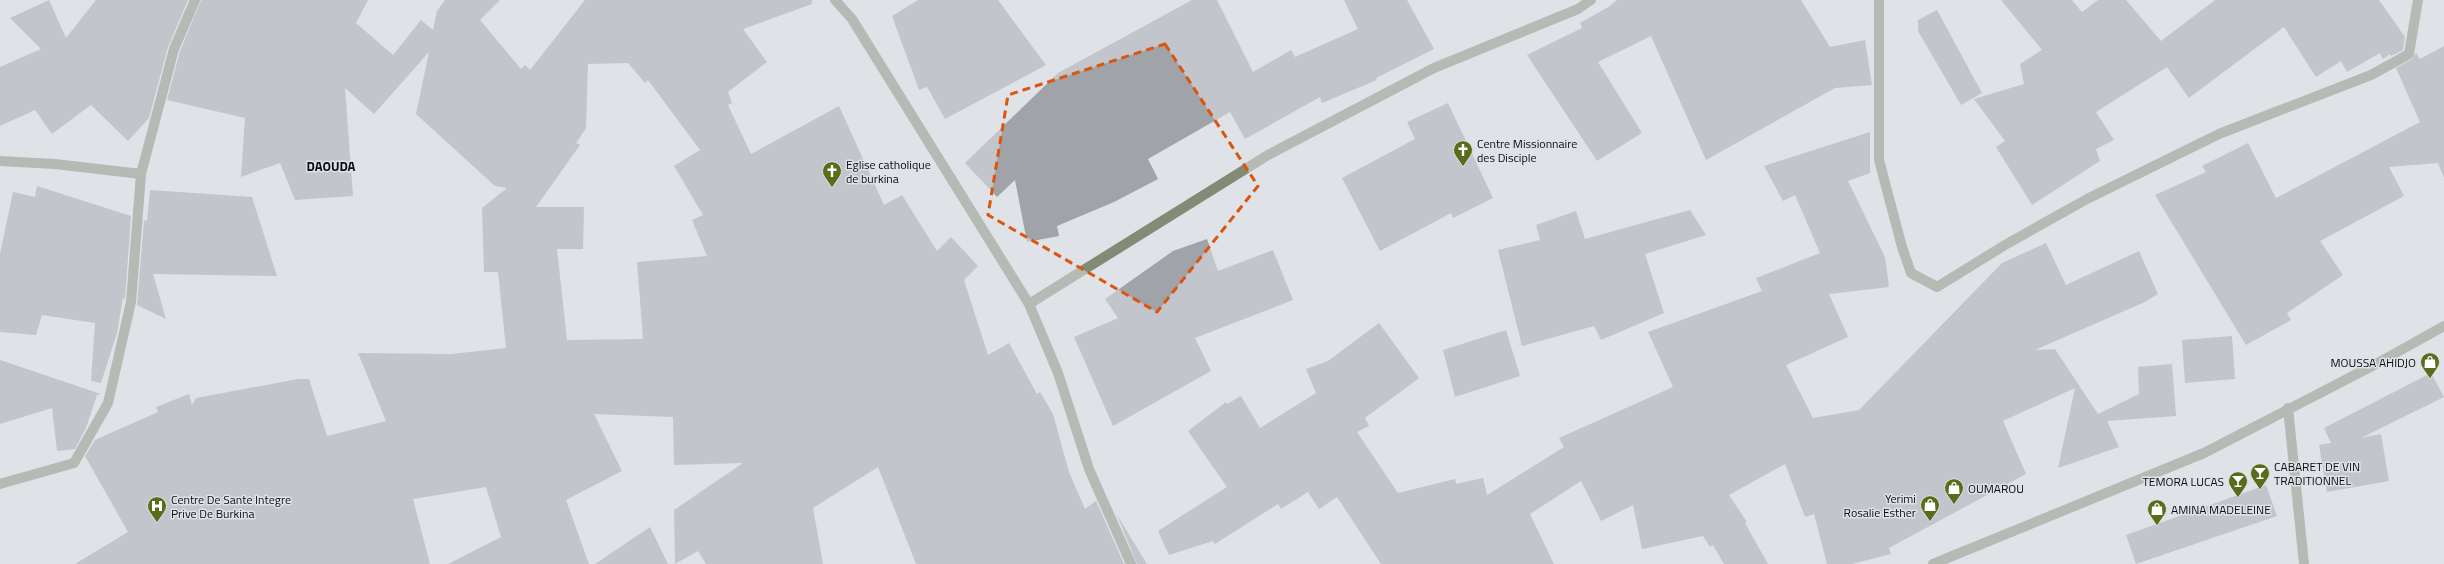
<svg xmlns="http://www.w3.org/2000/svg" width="2444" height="564" font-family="'Titillium Web',sans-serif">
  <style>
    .building { fill: #a0a3a8; fill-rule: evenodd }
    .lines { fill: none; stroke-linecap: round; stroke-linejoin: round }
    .minor { stroke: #838a75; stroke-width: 10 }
    .marked { fill: none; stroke: #dd550c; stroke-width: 3; stroke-dasharray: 8 5; stroke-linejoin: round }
    .labels { text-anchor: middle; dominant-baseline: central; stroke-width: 3; stroke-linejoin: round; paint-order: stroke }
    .poi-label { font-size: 12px; fill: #0b0d0e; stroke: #dfe2e7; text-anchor: start }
    .neighbourhood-label { font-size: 13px; font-weight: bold; fill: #0b0d0e; stroke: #dfe2e7 }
  </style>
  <rect width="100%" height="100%" fill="#dfe2e7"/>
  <!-- building -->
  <path class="building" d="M49 0 66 38 96 0H188L168 47 149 118 128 141 91 105 52 134 35 110 0 126V67L41 49 10 18Z
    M201 0H368L356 23 393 55 421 20 433 30 437 11 445 0H500L480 20 521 69 525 65 530 70 585 0H812V4L743 29 767 62 728 92 732 103 728 105 751 154 839 106 884 205 902 195 937 251 951 237 978 266 964 280 988 355 1009 343 1037 394 1040 392 1053 414 1069 472 1085 509 1096 501 1124 564H916L878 467 813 508 823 564H706L698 551 675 564 674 510 743 463 674 465 673 417 594 414 622 471 566 500 589 564H448L501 537 486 487 413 499 430 564H75L128 532 85 456 95 440 158 412 156 407 189 394 192 405 196 398 298 379H309L327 436 386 421 358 353 451 354 506 348 498 272H484L482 208 507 188 495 186 416 114 429 52 374 114 345 88 353 196 295 200 280 163 241 177 245 118 167 100 180 51ZM628 63 645 83 648 80 700 150 674 166 703 215 692 220 707 256 637 262 643 339 567 340 557 249H583L584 207H536L580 145 576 143 586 128 588 64Z
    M918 0H998L1046 65 945 119 927 87 919 90 892 16Z
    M1192 0H1217L1253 72 1291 50 1295 57 1358 29 1344 0H1407L1434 49 1376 78 1377 80 1322 103 1320 97 1245 139 1230 112 1148 159 1158 179 1114 202 1057 226 1059 236 1027 242 1015 180 997 197 965 163 1058 73Z
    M1617 0H1801L1830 47 1865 40 1872 85 1835 88 1706 160 1651 36 1598 62 1642 133 1597 161 1527 55 1582 28 1580 23 1610 6Z
    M2001 0H2072L2082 12 2098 0H2126L2161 41 2215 0H2379L2405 37 2403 50 2391 56 2390 54 2383 59 2380 53 2347 72 2341 61 2316 77 2284 27 2189 98 2167 67 2096 112 2114 140 2096 149 2100 161 2032 205 1996 147 2005 141 1974 99 2024 84 2020 64 2042 50Z
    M1937 10 1982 93 1961 105 1918 31V20Z
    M2444 46V178L2438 163 2389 167 2404 196 2320 241 2343 275 2287 313 2291 320 2246 345 2155 195 2206 172 2202 166 2248 143 2276 198 2420 122 2396 68 2412 59 2416 53 2420 59Z
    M1448 103 1493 198 1453 218 1451 213 1380 251 1342 178 1415 139 1407 122Z
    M1870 132V173L1848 181 1885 257 1889 287 1829 294 1848 337 1786 365 1813 418 1859 410 2002 263 2046 243 2066 285 2139 251 2158 294 2145 302 2035 350 2055 349 2098 414 2139 394 2138 367 2172 364 2176 416 2107 421 2119 447 2058 468 2075 388 2003 421 2026 474 1889 548 1891 554 1852 564H1827L1814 514 1805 517 1785 464 1729 495 1747 522 1745 523 1768 564H1724L1713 545 1710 547 1703 536 1642 549 1633 505 1601 521 1581 481 1530 514 1554 564H1381L1337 497 1319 509 1308 492 1281 509 1278 504 1215 544 1213 541 1169 555 1158 531 1227 487 1188 431 1226 402 1227 404 1241 396 1260 428 1316 393 1306 369 1328 361 1379 323 1419 378 1365 418 1369 426 1357 432 1398 493 1455 479 1456 484 1483 478 1487 495 1564 447 1559 438 1673 387 1648 332 1762 291 1756 278 1820 253 1795 195 1783 201 1764 166Z
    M37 186 131 216 125 299 123 298 117 333 101 383 91 381 95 323 42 315 36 335 0 332V254L13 192 35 197Z
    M150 190 252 197 277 276 153 274 166 319 137 305 144 220 147 221Z
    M1690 210 1706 235 1645 254 1664 313 1601 340 1594 326 1522 346 1498 250 1540 240 1536 225 1576 211 1585 239Z
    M1207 239 1218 271 1273 250 1293 300 1195 338 1211 371 1113 426 1074 337 1118 318 1105 299 1173 251Z
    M1506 330 1520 376 1455 397 1443 350Z
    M2232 336 2235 379 2185 383 2182 340Z
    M0 360 101 394 97 395 86 428 75 449 57 451 52 408 0 424Z
    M2431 373 2444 397 2361 438 2381 434 2389 481 2327 492 2319 445 2331 443 2324 428Z
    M2266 485 2277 516 2136 564 2126 535Z
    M1117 515 1147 564H1137Z
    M650 527 668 564H595Z"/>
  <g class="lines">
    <!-- minor -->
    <path class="minor" d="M835 0 852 19 1029 304 1058 373 1089 469 1131 564
      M1879 0V160L1902 247 1911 273 1937 287 2005 245 2087 199 2219 134 2371 75 2409 54 2418 0
      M0 161 55 164 141 174
      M1029 304 1268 155 1434 68 1578 9 1591 0
      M2288 408 2304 564
      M0 484 74 463 108 403 131 302 141 174 174 49 195 0
      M1933 564 2204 453 2374 365 2444 326"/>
  </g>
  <!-- marked area -->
  <path d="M0 0H2444V564H0ZM1165 44 1258 186 1157 312 988 215 1008 95Z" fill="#dfe2e7" fill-opacity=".55" fill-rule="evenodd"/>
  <path class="marked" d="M1165 44 1258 186 1157 312 988 215 1008 95Z"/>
  <!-- icons -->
  <defs>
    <symbol id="church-pin" viewBox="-11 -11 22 30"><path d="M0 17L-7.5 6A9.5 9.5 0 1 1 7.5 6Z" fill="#586c1a" stroke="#dfe2e7"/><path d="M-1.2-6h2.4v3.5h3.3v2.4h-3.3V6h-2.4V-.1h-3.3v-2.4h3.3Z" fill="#fff"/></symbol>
    <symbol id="shop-pin" viewBox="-11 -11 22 30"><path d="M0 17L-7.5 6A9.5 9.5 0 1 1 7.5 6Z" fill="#586c1a" stroke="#dfe2e7"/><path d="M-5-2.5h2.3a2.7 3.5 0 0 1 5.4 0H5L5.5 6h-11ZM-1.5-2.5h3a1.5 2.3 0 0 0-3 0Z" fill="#fff"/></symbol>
    <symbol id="bar-pin" viewBox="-11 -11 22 30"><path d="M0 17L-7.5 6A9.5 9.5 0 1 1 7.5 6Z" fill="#586c1a" stroke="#dfe2e7"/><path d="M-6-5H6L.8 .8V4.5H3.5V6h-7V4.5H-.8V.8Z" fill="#fff"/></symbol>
    <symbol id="hospital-pin" viewBox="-11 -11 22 30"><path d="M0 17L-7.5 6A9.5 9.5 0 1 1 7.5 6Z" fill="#586c1a" stroke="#dfe2e7"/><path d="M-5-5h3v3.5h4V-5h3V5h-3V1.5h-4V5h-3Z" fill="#fff"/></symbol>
  </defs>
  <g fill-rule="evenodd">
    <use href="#church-pin" x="1452" y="139" width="22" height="30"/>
    <use href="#church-pin" x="821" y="160" width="22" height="30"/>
    <use href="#shop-pin" x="2419" y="351" width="22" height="30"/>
    <use href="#bar-pin" x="2249" y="462" width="22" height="30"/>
    <use href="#bar-pin" x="2227" y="470" width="22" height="30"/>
    <use href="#shop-pin" x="1943" y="477" width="22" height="30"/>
    <use href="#shop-pin" x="1919" y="494" width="22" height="30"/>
    <use href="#hospital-pin" x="146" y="495" width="22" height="30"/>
    <use href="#shop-pin" x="2146" y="498" width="22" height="30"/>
  </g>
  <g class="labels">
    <!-- poi labels -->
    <g class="poi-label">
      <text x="1477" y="143">Centre Missionnaire<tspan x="1477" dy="14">des Disciple</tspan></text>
      <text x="846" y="164">Eglise catholique<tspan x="846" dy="14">de burkina</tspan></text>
      <text x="2416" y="362" text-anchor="end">MOUSSA AHIDJO</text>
      <text x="2274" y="466">CABARET DE VIN<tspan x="2274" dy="14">TRADITIONNEL</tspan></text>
      <text x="2224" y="481" text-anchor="end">TEMORA LUCAS</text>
      <text x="1968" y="488">OUMAROU</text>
      <text x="1916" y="498" text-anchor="end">Yerimi<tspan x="1916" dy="14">Rosalie Esther</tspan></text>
      <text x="171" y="499">Centre De Sante Integre<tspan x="171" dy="14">Prive De Burkina</tspan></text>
      <text x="2171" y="509">AMINA MADELEINE</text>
    </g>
    <!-- neighbourhood labels -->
    <g class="neighbourhood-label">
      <text x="331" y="166">DAOUDA</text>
    </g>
  </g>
</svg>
